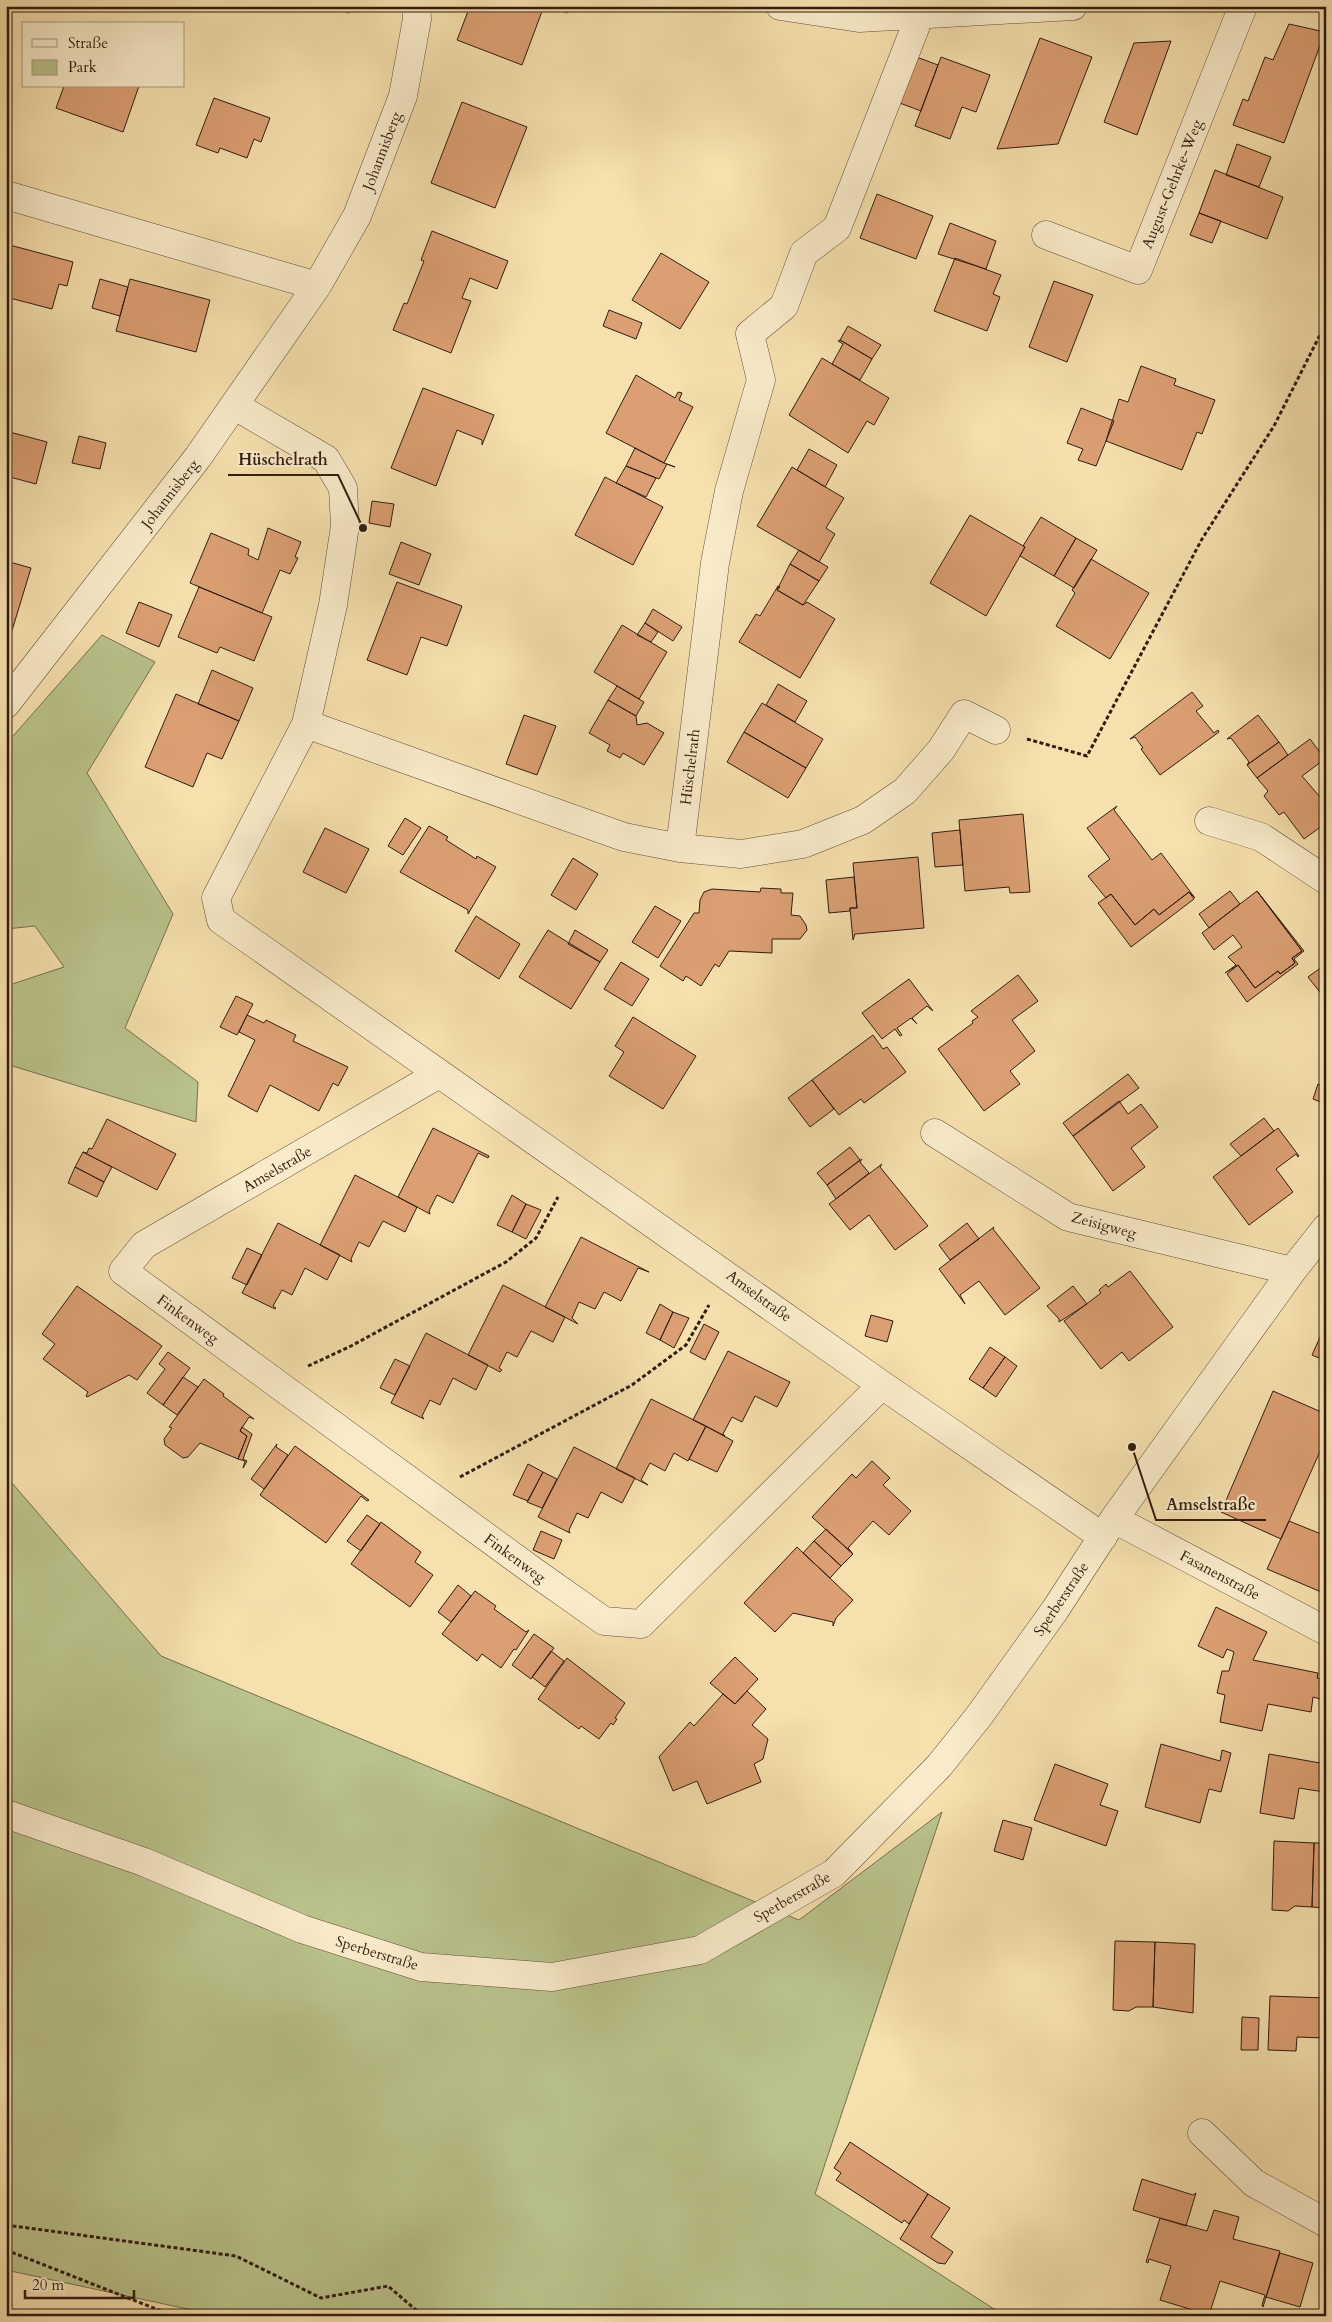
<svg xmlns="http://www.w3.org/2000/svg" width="1332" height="2322" font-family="Cardo,serif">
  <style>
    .green { fill: #bac38c; stroke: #76704e }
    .building { fill: #db9f73; stroke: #311c10 }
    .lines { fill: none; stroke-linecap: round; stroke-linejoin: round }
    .minor-casing { stroke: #624d38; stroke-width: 29 }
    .path { stroke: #311c10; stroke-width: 3; stroke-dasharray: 4 2.5; stroke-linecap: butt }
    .minor { stroke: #f9ebca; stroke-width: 28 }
    .labels { text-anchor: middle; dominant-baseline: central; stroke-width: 4; stroke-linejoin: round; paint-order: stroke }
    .street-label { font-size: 15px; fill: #311c10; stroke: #f9ebca }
    .leader { fill: none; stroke: #311c10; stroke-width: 2 }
    .callout-dot { fill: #311c10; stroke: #f9ebca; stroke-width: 2 }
    .callout-label { font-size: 16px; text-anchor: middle; font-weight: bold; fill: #311c10; stroke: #f9ebca; stroke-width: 4; stroke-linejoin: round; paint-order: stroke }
  </style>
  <rect width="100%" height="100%" fill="#f6e0ae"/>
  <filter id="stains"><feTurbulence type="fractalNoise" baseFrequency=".004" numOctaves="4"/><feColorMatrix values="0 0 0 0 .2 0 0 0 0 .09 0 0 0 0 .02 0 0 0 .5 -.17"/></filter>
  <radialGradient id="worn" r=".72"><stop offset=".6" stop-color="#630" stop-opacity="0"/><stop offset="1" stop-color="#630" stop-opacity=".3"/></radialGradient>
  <!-- green -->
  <path class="green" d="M102 635 155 662 87 773 173 914 125 1028 198 1082 196 1122 6 1064V986L64 967 35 926 6 929V744Z
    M6 1476 161 1656 799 1920 942 1812 815 2194 1005 2316H220L6 2270Z"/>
  <!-- building -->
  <path class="building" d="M328 6H351L349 13Z
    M470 6H544L522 65 457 40Z
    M549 6H569L567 13Z
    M1289 24 1325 32 1284 143 1233 125 1243 99 1248 101 1265 57 1273 60Z
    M1040 38 1092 57 1058 144 997 149Z
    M1171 41 1137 135 1104 122 1134 43Z
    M914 56 938 65 921 111 897 102Z
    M941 57 990 75 976 112 962 107 950 139 915 126Z
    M64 86H139L123 132 56 108Z
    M214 98 270 118 261 142 254 139 247 158 220 148 218 153 196 145Z
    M462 102 527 127 495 208 431 183Z
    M1237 144 1271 157 1259 187 1226 175Z
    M1215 170 1283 197 1267 239 1199 213Z
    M877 194 933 216 916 259 860 238Z
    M1199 213 1221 221 1212 243 1190 235Z
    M950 223 996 241 986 269 938 254Z
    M432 231 508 261 497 289 470 278 462 298 471 301 451 353 393 330 404 303 407 304 424 261 421 260Z
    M6 244 73 262 67 286 59 284 52 309 6 297Z
    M661 253 709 282 680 329 632 300Z
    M955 258 1001 275 993 294 1000 297 987 331 934 311Z
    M100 279 128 287 120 316 92 308Z
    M130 279 210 300 196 352 116 331Z
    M1054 281 1093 295 1067 362 1029 347Z
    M609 310 642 323 636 339 603 326Z
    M848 326 881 345 872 359 840 340Z
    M840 340 872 359 860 380 832 364 843 344 838 341Z
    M822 358 889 398 874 425 867 421 848 453 789 415Z
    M1141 366 1176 379 1174 385 1215 400 1202 434 1197 432 1182 470 1106 441 1119 399 1128 402Z
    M636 375 675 398 678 392 682 393 679 400 693 407 664 463 606 433Z
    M423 388 494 415 482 445V440L457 430 436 486 391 468Z
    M1081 408 1114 421 1096 466 1078 460 1083 449 1067 443Z
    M6 431 47 442 36 484 6 476Z
    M79 436 106 443 100 469 72 463Z
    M635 448 664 463 675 467 667 464 659 479 626 466Z
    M809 449 837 465 825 487 797 470Z
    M626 466 656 478 646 497 616 483Z
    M792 467 844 498 826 528 835 534 819 562 757 526Z
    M605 477 663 507 633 565 575 535Z
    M372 501 394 504 390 527 369 523Z
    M970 515 1025 547 986 616 930 583Z
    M1041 517 1076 538 1054 576 1020 556 1025 547 1023 546Z
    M268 528 301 542 295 557 298 558 290 574 280 570 262 613 190 583 211 533 249 549 248 555 258 560Z
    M1076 538 1097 550 1074 588 1054 576Z
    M401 542 431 554 419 585 389 574Z
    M799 550 828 567 819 581 790 564Z
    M1091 559 1149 593 1110 659 1056 626 1075 593 1072 590Z
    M6 561 31 568 7 647H6Z
    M790 564 819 581 803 605 777 590Z
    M397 582 462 606 447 646 421 637 407 675 367 660Z
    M778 586 780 587 777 590 803 605 807 602 835 619 800 678 739 642 756 614 760 616Z
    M199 587 272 617 254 661 220 647 217 653 178 637Z
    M139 602 172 615 159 647 126 633Z
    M653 609 682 627 673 641 645 623Z
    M645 623 658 632 651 642 637 635Z
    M622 625 667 652 639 699 594 672Z
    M212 670 253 688 239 721 198 704Z
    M778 684 807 701 795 722 766 705Z
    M617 686 644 702 636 716 608 700Z
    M1192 692 1203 706 1196 711 1214 733 1218 730 1219 732 1160 775 1141 749 1143 748 1135 737 1130 739Z
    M176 694 239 721 222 759 207 753 193 787 145 767Z
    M608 700 636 716 637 725 647 723 664 733 644 765 623 753 620 758 607 751 610 745 589 733Z
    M762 703 823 739 806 768 744 732Z
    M524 715 556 726 537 775 506 764Z
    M1258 715 1279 742 1247 765 1249 762 1231 738 1227 739Z
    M744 732 806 768 788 798 727 762Z
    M1310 739 1325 759 1302 776 1326 804V823L1304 839 1284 812 1279 815 1264 796 1268 791 1257 778Z
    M1279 742 1288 755 1257 778 1247 765Z
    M1117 806 1114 810 1152 860 1161 853 1195 898 1189 892 1159 915 1154 909 1135 925 1111 894 1106 898 1088 876 1110 859 1087 828Z
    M1023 814 1030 892 1010 893 1009 887 965 891 959 820Z
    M405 818 421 828 403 855 388 846Z
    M429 826 448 837 446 840 476 859 477 856 496 867 468 914V910L400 872Z
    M325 828 369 849 346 893 303 872Z
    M960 830 963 865 935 867 932 833Z
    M918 857 924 928 855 934 853 940 850 908H857L853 863Z
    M573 858 598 874 576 910 551 895Z
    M854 877 857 908H850V911L829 913 826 880Z
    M761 888 781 889V893H793L791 915 800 916 806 925 807 930 800 939H772V953L729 951 719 967 715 964 701 986 686 976 683 981 660 966 694 913H699L700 900 704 892 712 889 760 892Z
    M1230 891 1240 904 1209 928 1199 914Z
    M1257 891 1302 951 1292 958 1295 963 1280 974 1278 971 1255 988 1238 965 1225 973 1236 965 1228 957 1242 947 1233 935 1214 950 1202 933Z
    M1257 891 1304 951 1294 959 1298 964 1247 1002 1227 974 1238 965 1255 988 1278 971 1280 974 1295 963 1292 958 1302 951Z
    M1189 892 1194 899 1131 947 1098 903 1111 894 1135 925 1154 909 1159 915Z
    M655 906 681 921 658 958 632 942Z
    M476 916 520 944 499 979 455 951Z
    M548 930 600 962 571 1009 519 977Z
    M575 930 608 950 600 962 568 944Z
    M621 962 649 979 632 1006 604 989Z
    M1326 964V1000L1308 977Z
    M1018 975 1038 1001 1012 1020 1035 1051 1010 1071 1020 1084 984 1111 938 1049 973 1023 972 1021 978 1017 971 1011Z
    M909 979 933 1011 927 1006 912 1018 917 1024 911 1018 897 1028 902 1035 900 1036 895 1029 882 1039 862 1013Z
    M236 996 253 1004 237 1035 220 1027Z
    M247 1015 264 1023 266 1020 296 1035 293 1041 297 1043 348 1067 338 1086 333 1083 319 1111 270 1085 257 1112 228 1096 255 1040 239 1032Z
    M633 1017 696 1056 663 1109 609 1076 624 1052 615 1046Z
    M873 1035 883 1049 887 1047 906 1072 864 1103 861 1099 839 1115 812 1080Z
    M1128 1074 1139 1088 1073 1136 1063 1123Z
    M812 1080 834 1109 810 1127 788 1098Z
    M1318 1084 1326 1087V1104L1313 1099Z
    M1119 1101 1128 1114 1141 1104 1158 1127 1131 1148 1145 1167 1113 1191 1073 1136Z
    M1264 1118 1274 1131 1241 1156 1230 1144Z
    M107 1119 176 1154 157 1190 83 1152 87 1153 89 1148 92 1149Z
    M433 1128 489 1156 488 1158 478 1153 453 1203 437 1195 429 1211 430 1214 398 1197Z
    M1278 1128 1299 1156 1298 1157 1296 1154 1276 1169 1293 1192 1249 1225 1213 1177Z
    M850 1147 860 1160 827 1185 817 1173Z
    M83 1152 112 1167 104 1182 75 1167Z
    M862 1159 860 1162 869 1173 836 1199 827 1185Z
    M882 1164 880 1167 928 1226 895 1250 869 1215 850 1230 829 1204Z
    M75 1167 104 1182 97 1197 68 1183Z
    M355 1175 417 1207 405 1232 383 1221 369 1247 359 1242 351 1259 352 1262 320 1245Z
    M512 1195 526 1204 512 1232 497 1225Z
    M526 1204 541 1210 526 1239 512 1232Z
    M278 1223 340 1255 327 1280 305 1268 292 1295 282 1290 273 1306 276 1308 275 1309 242 1293Z
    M967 1223 979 1239 950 1260 939 1245Z
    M994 1227 993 1229 1040 1288 1005 1315 979 1281 960 1295 965 1304 939 1269Z
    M581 1237 649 1272 638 1268 621 1301 604 1292 595 1309 579 1302 572 1318 578 1324 545 1307Z
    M247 1248 262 1255 247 1285 232 1278Z
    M1130 1271 1173 1327 1129 1361 1122 1352 1101 1369 1064 1321 1101 1293 1099 1290 1106 1284 1108 1287Z
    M503 1285 565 1317 553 1342 531 1331 517 1357 507 1352 499 1368 502 1370 500 1372 468 1355Z
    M77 1286 162 1346 137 1380 129 1375 87 1397 86 1396 88 1392 43 1359 55 1344 42 1334Z
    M1073 1286 1087 1304 1059 1322V1319L1047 1306Z
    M660 1304 673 1312 660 1340 646 1333Z
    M673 1312 689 1318 674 1348 660 1340Z
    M871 1315 893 1321 887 1342 865 1336Z
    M704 1324 719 1332 705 1360 690 1352Z
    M1326 1324V1361L1312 1355Z
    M426 1333 488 1365 476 1390 453 1378 440 1405 430 1400 422 1416 424 1419 391 1403Z
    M990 1347 1005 1357 983 1388 969 1379Z
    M728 1351 790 1382 777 1407 755 1396 742 1422 732 1417 723 1434 725 1436 693 1420Z
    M168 1352 190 1368 163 1405 147 1393 165 1369 159 1364Z
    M1005 1357 1017 1366 996 1397 983 1388Z
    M395 1359 410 1366 395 1395 380 1388Z
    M183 1377 198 1387 177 1415 163 1405Z
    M204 1379 224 1394 223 1396 254 1419 249 1417 240 1431 247 1436 238 1459 200 1443 188 1457 183 1458 165 1445 164 1439 172 1428 169 1427Z
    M1273 1391 1326 1414V1438L1281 1539 1221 1512Z
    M651 1399 706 1426 688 1461 674 1453 665 1471 650 1463 641 1480 648 1485 616 1469Z
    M706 1426 733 1441 717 1472 689 1459Z
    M242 1427 252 1434 243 1459 247 1461 243 1468 245 1461 238 1459 247 1436 240 1431Z
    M277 1444 276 1447 288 1455 264 1489 251 1479Z
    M295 1446 369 1500 367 1501 361 1496 326 1543 260 1495Z
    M574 1447 635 1478 622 1503 601 1492 588 1518 577 1513 569 1530 570 1533 538 1517Z
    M872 1461 890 1478 883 1485 911 1511 889 1535 873 1521 848 1548 853 1554 812 1517 852 1474 856 1478Z
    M528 1464 543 1472 528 1501 513 1495Z
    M543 1472 557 1479 542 1508 527 1502Z
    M367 1515 380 1524 361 1551 347 1541Z
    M1289 1521 1326 1536V1594L1267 1569Z
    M381 1522 421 1552 415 1562 433 1575 410 1607 351 1564Z
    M826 1529 853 1554 841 1566 814 1541Z
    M541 1531 562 1540 554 1559 533 1550Z
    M814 1541 841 1566 830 1578 803 1553Z
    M797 1547 853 1600 836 1618 833 1626V1622L793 1613 775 1632 744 1603Z
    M458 1585 471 1596 451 1622 438 1612Z
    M475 1591 496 1606 494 1609 526 1632 529 1630 516 1650 514 1649 501 1668 482 1654 477 1661 442 1634Z
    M1216 1607 1267 1632 1253 1660 1318 1673 1317 1678 1324 1679 1320 1699 1313 1697 1311 1712 1268 1704 1262 1731 1220 1722 1225 1695 1217 1693 1222 1671H1229L1234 1652 1227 1649 1223 1658 1198 1646Z
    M534 1634 554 1648 531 1679 512 1665Z
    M551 1651 564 1661 545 1687 532 1677Z
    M735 1657 758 1679 735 1704 710 1683Z
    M567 1658 625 1703 615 1718 617 1719 613 1725 611 1723 599 1739 581 1726 579 1729 538 1699Z
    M747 1691 766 1709 752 1725 768 1739 763 1759 754 1764 761 1782 707 1804 697 1781 673 1791 659 1757 690 1722 694 1726 723 1694 735 1704Z
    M1161 1744 1220 1761 1222 1750 1231 1753 1221 1792 1209 1789 1200 1823 1145 1807Z
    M1269 1754 1326 1764 1324 1792 1299 1788 1294 1819 1260 1813Z
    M1055 1764 1108 1784 1100 1805 1118 1811 1106 1846 1034 1820Z
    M1003 1820 1032 1828 1023 1860 994 1851Z
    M1274 1841 1314 1843 1312 1907 1295 1906 1288 1911 1272 1910Z
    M1314 1843H1326V1908L1312 1907Z
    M1115 1941 1155 1942 1153 2007H1136L1129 2011 1113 2010Z
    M1155 1942 1195 1944 1193 2013 1153 2007Z
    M1270 1996 1326 1998V2052L1325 2038 1297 2037 1296 2051 1268 2050Z
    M1242 2017 1259 2018 1258 2050H1241Z
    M850 2142 928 2194 909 2224 904 2220 902 2223 836 2180 841 2173 834 2168Z
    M1142 2179 1193 2195 1196 2193 1186 2226 1133 2210Z
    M928 2194 950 2208 931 2237 953 2252 945 2264 938 2263 900 2239Z
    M1214 2210 1239 2217 1233 2239 1280 2251 1263 2307 1262 2305 1265 2295 1220 2281 1209 2315 1160 2300 1171 2266 1149 2259 1148 2263 1146 2262 1160 2218 1207 2231Z
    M1280 2253 1313 2263 1300 2307 1266 2297Z"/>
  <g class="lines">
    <defs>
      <path id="minor" d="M780 6 859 18 1073 6
        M6 195 317 286
        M1046 235 1138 270 1243 6
        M235 406 326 459 343 488 345 526 333 605 306 724 216 898 221 920 882 1385 1103 1537
        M6 704 198 457 317 286 357 216 403 96 417 19 416 6
        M306 724 624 837 680 848 741 854 803 844 863 820 905 791 941 750 964 714 996 730
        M1209 821 1261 837 1326 880
        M680 848 715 563 729 491 761 380 750 334 784 306 804 253 837 228 920 15
        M439 1074 144 1245 123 1271 533 1571 604 1621 641 1624 882 1385
        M935 1133 1068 1217 1292 1271
        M1114 1519 1326 1631
        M6 1814 144 1862 302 1929 421 1967 552 1977 700 1950 834 1873 939 1766 979 1716 1055 1610 1114 1519 1292 1271 1326 1228
        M1202 2133 1254 2183 1326 2223"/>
    </defs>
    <!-- minor casing -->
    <use href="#minor" class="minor-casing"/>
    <!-- path -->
    <path class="path" d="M1027 739 1087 756 1202 539 1274 426 1326 323
      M308 1366 351 1346 506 1262 536 1238 558 1197
      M460 1477 632 1385 686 1345 709 1305
      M6 2225 236 2256 321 2298 388 2286 423 2316
      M6 2250 174 2316"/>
    <!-- minor -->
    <use href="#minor" class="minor"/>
  </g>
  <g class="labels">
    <!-- street labels -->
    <g class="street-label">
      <text transform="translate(382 151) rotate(-69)">Johannisberg</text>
      <text transform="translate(1172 184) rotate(-68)">August-Gehrke-Weg</text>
      <text transform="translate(170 494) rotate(-52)">Johannisberg</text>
      <text transform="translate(690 767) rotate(-83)">Hüschelrath</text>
      <text transform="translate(277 1169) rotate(-30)">Amselstraße</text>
      <text transform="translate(1104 1225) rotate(15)">Zeisigweg</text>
      <text transform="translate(759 1296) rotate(36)">Amselstraße</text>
      <text transform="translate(188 1319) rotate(36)">Finkenweg</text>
      <text transform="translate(515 1558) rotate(36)">Finkenweg</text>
      <text transform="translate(1220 1575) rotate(28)">Fasanenstraße</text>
      <text transform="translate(1061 1599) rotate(-56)">Sperberstraße</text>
      <text transform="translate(792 1897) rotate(-30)">Sperberstraße</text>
      <text transform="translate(377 1953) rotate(17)">Sperberstraße</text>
    </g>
  </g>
  <!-- callouts -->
  <path class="leader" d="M363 528L338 475H228M1132 1447L1156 1520H1266"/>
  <g class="callout-dot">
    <circle cx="363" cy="528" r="5"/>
    <circle cx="1132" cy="1447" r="5"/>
  </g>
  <g class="callout-label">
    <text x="283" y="465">Hüschelrath</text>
    <text x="1211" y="1510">Amselstraße</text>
  </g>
  <!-- margin -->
  <rect width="1332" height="2322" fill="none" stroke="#f6e0ae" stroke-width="25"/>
  <rect x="8" y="8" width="1317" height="2307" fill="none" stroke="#311c10" stroke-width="2.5"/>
  <rect x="12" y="12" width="1307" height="2297" fill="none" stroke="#311c10"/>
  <!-- legend -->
  <rect x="22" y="22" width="162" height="65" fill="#f9ebca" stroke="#a99880"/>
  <rect x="32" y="39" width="25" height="8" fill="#f9ebca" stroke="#a99880"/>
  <text x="68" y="48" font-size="15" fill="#311c10">Straße</text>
  <rect x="32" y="60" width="25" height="15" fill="#bac38c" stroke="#a99880"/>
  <text x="68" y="72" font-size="15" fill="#311c10">Park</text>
  <!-- scale -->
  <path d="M25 2290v8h109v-8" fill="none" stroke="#311c10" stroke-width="2.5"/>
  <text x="32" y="2290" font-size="15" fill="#311c10" stroke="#f9ebca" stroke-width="4" paint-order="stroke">20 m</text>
  <rect width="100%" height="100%" filter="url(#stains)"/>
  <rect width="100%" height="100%" fill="url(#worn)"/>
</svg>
